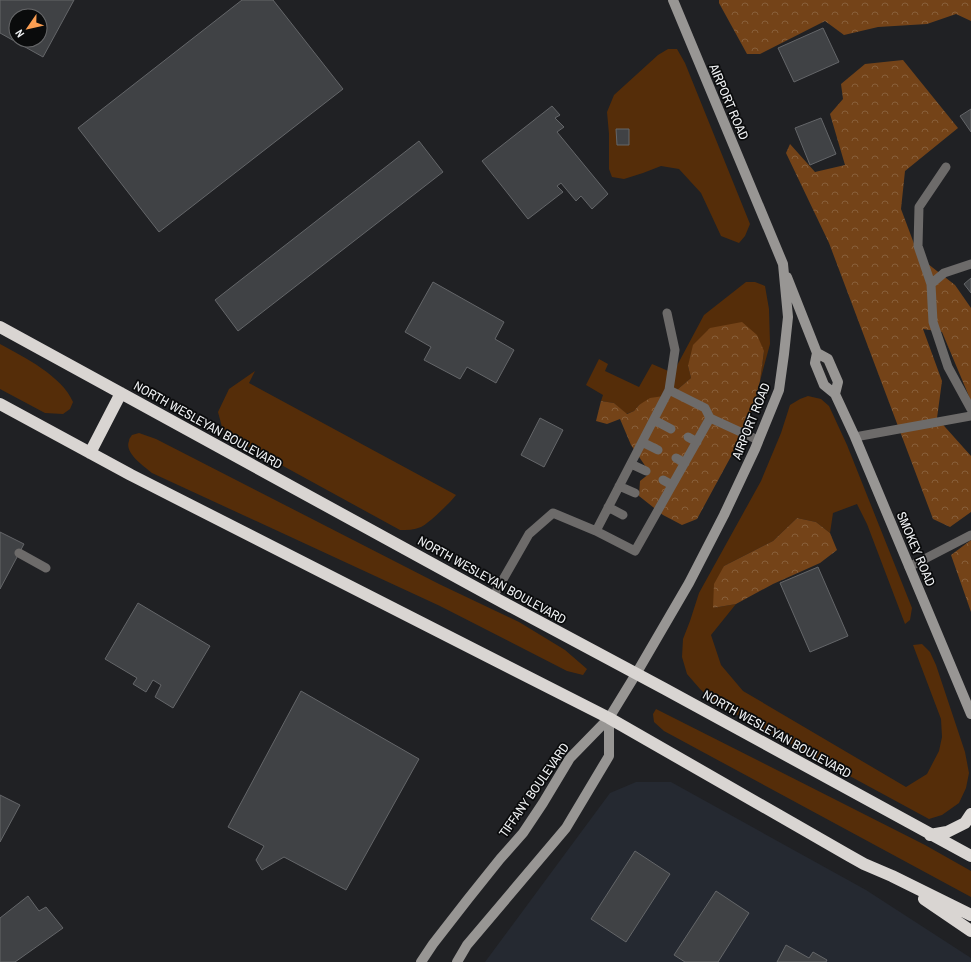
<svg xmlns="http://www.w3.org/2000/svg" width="971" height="962" font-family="'Archivo Narrow',sans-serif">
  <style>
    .built { fill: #252931 }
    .grass { fill: #552d09 }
    .forest { fill: url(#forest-crowns) }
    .building { fill: #404245; stroke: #646669; fill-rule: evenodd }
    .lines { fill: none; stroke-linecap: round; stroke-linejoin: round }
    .lane { stroke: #6d6b6a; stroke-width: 9 }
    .secondary { stroke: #989694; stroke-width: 10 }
    .highway { stroke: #d9d5d2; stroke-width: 12 }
    .labels { text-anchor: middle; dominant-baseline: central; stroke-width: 3.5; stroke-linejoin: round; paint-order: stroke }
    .street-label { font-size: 13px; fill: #f0f2f4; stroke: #0a0b0c }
  </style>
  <defs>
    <pattern id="forest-crowns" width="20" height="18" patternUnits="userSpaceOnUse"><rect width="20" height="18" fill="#744318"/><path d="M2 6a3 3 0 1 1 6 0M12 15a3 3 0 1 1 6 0" fill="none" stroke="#885f3a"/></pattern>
  </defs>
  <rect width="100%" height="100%" fill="#202124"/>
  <!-- built -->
  <path class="built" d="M636 782H671L866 890 971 958V962H485L610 793Z"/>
  <!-- grass -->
  <path class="grass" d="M668 49H677L685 63 750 224 745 236 739 243 721 236 701 193 679 169 661 166 643 173 624 179 612 177 609 169V134L607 112 614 95 658 55Z
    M746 282H755L765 286 769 309 770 344 760 381 764 351 688 366 691 378 671 395 639 405 634 411 626 414 614 403 601 401 603 395 586 385 599 359 608 364 605 371 639 387 652 364 673 373 704 315Z
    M0 344C24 357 62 376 73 402L70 409 63 414 45 413 0 389Z
    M255 371 249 383 456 495C451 502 428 524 421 527 414 530 407 530 400 530L232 438 222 427 218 412 229 389Z
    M808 396 821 399 829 406 847 445 912 608 910 620 905 624 867 524 857 504 833 513 830 533 816 522 797 518 773 541 724 566 713 608 736 604 711 635 721 665 743 691 906 787 927 774 939 751 942 737 941 719 913 645 922 644 930 652 936 665 965 752 969 773 966 788 959 803 942 815 929 819 715 703 700 689 687 674 682 657 683 639 690 621 699 593 761 481 781 433 790 405 800 399Z
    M139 433 156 439 439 584 519 622 565 650 587 669 583 675 567 671 440 606 152 473C144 466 124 453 129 441 129 438 131 437 132 435Z
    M656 709 925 845 971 871V897L664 731 654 722 653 714Z"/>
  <!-- forest -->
  <path class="forest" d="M719 0H971V21L956 14 927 24 878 27 844 35 825 21 760 54H747L719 3Z
    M903 60 958 128 905 171 901 209 919 257 955 285 971 308V401L942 332 923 329 942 381 937 418 971 456V512L950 527 933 519 829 243 786 153 790 144 815 172 845 165 830 114 843 99 841 84 865 64Z
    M742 322 757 335 764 351 760 381 754 405 741 438 697 519 682 525 663 515 639 496 640 481 650 473 631 445 620 419 607 424 596 421 601 401 614 403 627 414 634 411 639 405 650 398 671 395 691 378 688 366 693 345 710 328Z
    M797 518 816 522 830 533 837 550 820 563 773 584 736 604 713 608 714 584 724 566 773 541Z
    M971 540V612L951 555Z"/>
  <!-- building -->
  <path class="building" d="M0 0H74L43 57 0 33ZM16 16H40V40H16Z
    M242 0H273L343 89 159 232 78 128Z
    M823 28 839 62 794 82 778 48Z
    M552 106 560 115 555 118 564 127 557 132 608 194 592 209 581 196 576 201 561 183 557 186 563 192 528 219 482 161Z
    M971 109V132L960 116Z
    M821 118 836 154 810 165 795 128Z
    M616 129H629V145H617Z
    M419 141 443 172 238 331 215 300Z
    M971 278V293L964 284Z
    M433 282 504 322 495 339 514 350 496 383 467 367 460 379 424 360 431 347 405 332Z
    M540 418 563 430 544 467 521 455Z
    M0 532 24 544 0 589Z
    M818 567 848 636 810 652 780 583Z
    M138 603 210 646 173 708 155 697 161 685 153 680 146 692 133 684 137 678 105 659Z
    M301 691 419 759 346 890 284 857 262 870 256 860 264 846 228 827Z
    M0 795 20 805 0 842Z
    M635 851 670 874 626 942 591 919Z
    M716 891 749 913 718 962H685L674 955Z
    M28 896 39 911 46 907 63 928 15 962H0V918Z
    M786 945 809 958 813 952 827 960 826 962H777Z"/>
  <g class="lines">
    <!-- lane -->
    <path class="lane" d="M971 264 944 273 931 284 933 322 948 367 971 409
      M931 284 918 246 919 207 946 167
      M667 313 675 350 669 390
      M710 418 635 551 596 531 669 390 705 408 710 418 758 440
      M654 420 671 429
      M688 437 697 442
      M855 437 971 416
      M642 442 658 450
      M676 458 685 463
      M631 464 646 471
      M663 480 672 485
      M619 486 635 493
      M608 507 623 515
      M19 553 46 568
      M909 567 971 535
      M493 597 529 534 553 513 596 531"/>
    <!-- secondary -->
    <path class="secondary" d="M787 277 817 353 815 363 824 385 835 394 855 437 971 714
      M817 353 828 359 838 382 835 394
      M421 962 433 944 468 899 500 859 523 833 543 803 570 758 609 718 636 674 689 583 724 515 755 449 779 390 784 354 788 317 783 264 673 0
      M457 962 467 945 566 828 609 756V718"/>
    <!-- highway -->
    <path class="highway" d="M0 327 493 597 665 689 971 856
      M0 404 131 475 609 718 848 855 864 864 892 876 971 915
      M90 453 121 393
      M930 835 947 832 965 823 971 814
      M924 899 971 931"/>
  </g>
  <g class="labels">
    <!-- street labels -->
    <g class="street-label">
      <text transform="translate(729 102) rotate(67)">AIRPORT ROAD</text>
      <text transform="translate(751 421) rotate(-68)">AIRPORT ROAD</text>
      <text transform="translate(208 425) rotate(29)">NORTH WESLEYAN BOULEVARD</text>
      <text transform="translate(916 549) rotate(67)">SMOKEY ROAD</text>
      <text transform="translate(492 580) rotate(29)">NORTH WESLEYAN BOULEVARD</text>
      <text transform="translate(777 734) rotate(29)">NORTH WESLEYAN BOULEVARD</text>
      <text transform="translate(534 790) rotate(-55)">TIFFANY BOULEVARD</text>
    </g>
  </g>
  <!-- north arrow -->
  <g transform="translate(28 28) rotate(236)"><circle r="19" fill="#0a0b0c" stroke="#666769"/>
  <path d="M0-3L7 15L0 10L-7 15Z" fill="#fc9e52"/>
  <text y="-6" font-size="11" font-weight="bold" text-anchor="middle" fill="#f0f2f4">N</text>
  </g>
</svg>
